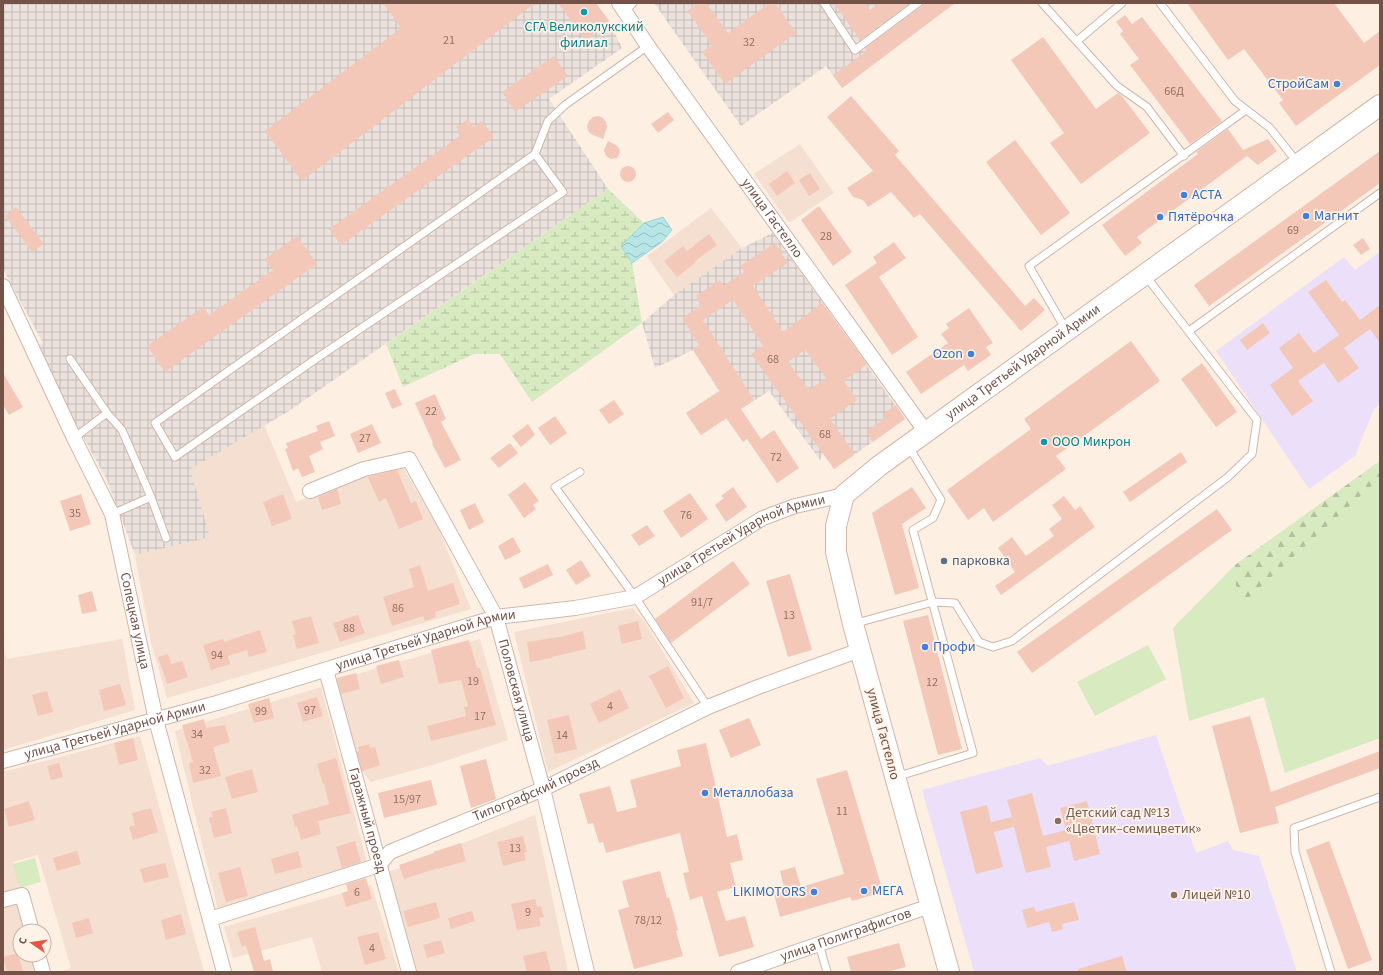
<svg xmlns="http://www.w3.org/2000/svg" width="1383" height="975" font-family="'Source Sans 3',sans-serif">
  <style>
    .residential { fill: #f4dfd0 }
    .industrial { fill: url(#industrial-grid) }
    .education { fill: #ecdff9 }
    .green { fill: #d7eac0 }
    .forest { fill: url(#forest-firs) }
    .wetland { fill: url(#wetland-marsh) }
    .water { fill: url(#water-waves); stroke: #9cd7d9 }
    .building { fill: #f3c8b9; fill-rule: evenodd }
    .lines { fill: none; stroke-linecap: round; stroke-linejoin: round }
    .lane-casing { stroke: #d0b7ab; stroke-width: 9 }
    .street-casing { stroke: #d0b7ab; stroke-width: 16 }
    .secondary-casing { stroke: #d3b6a8; stroke-width: 22 }
    .lane { stroke: #fff; stroke-width: 7 }
    .street { stroke: #fff; stroke-width: 14 }
    .secondary { stroke: #fff; stroke-width: 20 }
    .culture-dot { fill: #0f9aa8; stroke: #fff3e8; stroke-width: 1.5 }
    .shop-dot { fill: #3f7fe0; stroke: #fff3e8; stroke-width: 1.5 }
    .service-dot { fill: #5c6f8a; stroke: #fff3e8; stroke-width: 1.5 }
    .education-dot { fill: #8d6e63; stroke: #fff3e8; stroke-width: 1.5 }
    .labels { text-anchor: middle; dominant-baseline: central; stroke-width: 3.5; stroke-linejoin: round; paint-order: stroke }
    .number-label { font-size: 12px; fill: #947064 }
    .culture-label { font-size: 14px; fill: #0d838f; stroke: #fff3e8 }
    .shop-label { font-size: 14px; fill: #366cbe; stroke: #fff3e8; text-anchor: start }
    .street-label { font-size: 14px; fill: #755248; stroke: #fff3e8 }
    .service-label { font-size: 14px; fill: #4e5e75; stroke: #fff3e8; text-anchor: start }
    .education-label { font-size: 14px; fill: #785e54; stroke: #fff3e8; text-anchor: start }
  </style>
  <defs>
    <pattern id="industrial-grid" width="8" height="8" patternUnits="userSpaceOnUse"><rect width="8" height="8" fill="#ebe2dd"/><path d="M0 4h8M4 0v8" fill="none" stroke="#c3bab5"/></pattern>
    <pattern id="forest-firs" width="22" height="20" patternUnits="userSpaceOnUse"><rect width="22" height="20" fill="#d7eac0"/><path d="M5 1l3.5 6h-7zM16 11l3.5 6h-7z" fill="#b3c09e"/></pattern>
    <pattern id="wetland-marsh" width="20" height="14" patternUnits="userSpaceOnUse"><rect width="20" height="14" fill="#d7eac0"/><path d="M1 5h8M5 5V1M11 12h8M15 12V8" fill="none" stroke="#b3c09e"/></pattern>
    <pattern id="water-waves" width="16" height="10" patternUnits="userSpaceOnUse"><rect width="16" height="10" fill="#b6e6e6"/><path d="M0 5q4-4 8 0t8 0" fill="none" stroke="#99bdbc"/></pattern>
  </defs>
  <rect width="100%" height="100%" fill="#fdefe2"/>
  <!-- residential -->
  <path class="residential" d="M800 144 834 193 789 223 754 174Z
    M711 208 742 248 674 295 647 256Z
    M264 425 296 502 383 469H404L439 530 471 609 167 698 151 642 135 555 209 537 189 469Z
    M633 608 646 624 694 703 548 772 514 632Z
    M122 639 135 710 3 750V648L7 659Z
    M480 639 508 740 436 764 371 782 361 770 336 680Z
    M321 687 367 863 218 910 175 731Z
    M140 736 204 972H60L71 968 38 855 13 862 22 891 3 895V772Z
    M535 815 568 972H417L389 872Z
    M371 885 399 972H322L312 937 233 958 224 927Z
    M19 902 26 931H20V955H32L37 972H3V908Z"/>
  <!-- industrial -->
  <path class="industrial" d="M3 3H596L609 21 622 48 549 99 608 189 289 411 190 469 210 537 135 555 107 480 79 429 36 347 43 343 3 269Z
    M654 3H955L842 88 826 66 741 126Z
    M773 233 905 419 834 469 823 453 820 460 769 391 701 435 686 413 719 391 693 350 655 368 642 323 674 295 742 248Z"/>
  <!-- education -->
  <path class="education" d="M1380 252V404L1374 409 1355 456 1309 489 1216 351 1344 257 1355 270Z
    M1156 735 1196 853 1228 841 1233 850 1259 856 1297 972H974L922 790 1040 758 1048 766Z"/>
  <!-- green -->
  <path class="green" d="M1380 461V738L1285 773 1264 697 1189 721 1173 628 1235 565Z
    M1148 645 1166 679 1095 716 1077 682Z
    M35 858 41 882 19 888 13 864Z"/>
  <!-- forest -->
  <path class="forest" d="M1380 461V478L1247 599 1236 586 1235 565Z"/>
  <!-- wetland -->
  <path class="wetland" d="M608 189 644 223 621 246 632 263 642 323 532 402 500 354H474L403 387 386 344Z"/>
  <!-- water -->
  <path class="water" d="M663 217 672 230 662 242 632 263 621 246 644 223Z"/>
  <!-- building -->
  <path class="building" d="M383 3H535L302 181 265 131 401 28Z
    M558 3H596L609 21 585 40Z
    M698 3H706L728 33 770 3H775L796 33 725 84 702 52 712 45 687 11Z
    M834 3H865L870 10 879 3H910L860 40Z
    M923 3H955L842 88 833 75 867 51 865 48 921 7Z
    M1187 3H1334L1364 43 1380 31V65L1296 126 1279 103 1283 100 1244 49 1228 60Z
    M1125 15 1132 24 1142 17 1222 121 1190 144 1130 65 1139 59 1120 34 1123 31 1116 22Z
    M1043 37 1096 109 1118 93 1122 96 1150 133 1081 184 1050 143 1064 133 1011 60Z
    M554 56 568 76 515 112 502 92Z
    M851 96 899 151 895 155 1025 306 1034 298 1045 310 1021 331 920 214 914 218 891 192 868 207 863 200 853 197 847 188 873 171 827 117Z
    M668 112 674 120 658 133 651 124Z
    M598 116 603 118 606 122 607 127 603 139 591 134 588 131 587 125 589 121 593 117Z
    M468 119 473 127 482 121 494 137 341 245 329 229 461 135 456 127Z
    M1228 129 1243 150 1268 139 1277 151 1258 165 1247 156 1137 237 1142 243 1125 256 1102 225 1198 154 1196 152Z
    M1015 140 1070 213 1041 235 986 162Z
    M608 141 616 145 619 148 620 152 617 158 611 159 607 157 605 154 604 150Z
    M1380 151V183L1209 306 1194 285Z
    M620 174a8 8 0 1 1 16 0a8 8 0 1 1-16 0Z
    M787 171 795 183 777 196 769 184Z
    M810 173 820 189 809 196 799 180Z
    M819 206 852 252 833 266 801 220Z
    M16 207 44 244 32 252 5 216Z
    M709 234 717 245 695 261 696 262 677 277 664 261 683 246 687 251Z
    M297 236 317 264 165 372 147 346 203 307 209 315 273 270 265 259Z
    M1363 238 1370 249 1361 255 1353 245Z
    M894 242 906 258 879 277 918 337 892 355 845 285 877 263 873 257Z
    M775 243 788 263 753 286 783 332 822 303 867 364 844 381 857 400 830 419 855 454 834 469 751 354 763 346 733 300 703 320 754 400 741 409 761 439 774 430 799 468 777 483 747 439 743 442 726 418 701 435 686 413 720 391 693 350 699 345 682 318 702 305 696 296 720 280 723 286 744 272 740 266ZM805 350 826 378 809 390 788 362Z
    M1326 280 1342 302 1345 300 1360 320 1380 305V343L1370 329 1344 348 1359 368 1338 383 1324 363 1298 381 1313 401 1292 416 1270 385 1293 368 1279 348 1299 333 1314 353 1339 335 1308 292Z
    M969 308 993 343 986 347 991 355 968 371 964 365 921 394 906 372 948 343 941 334 949 328 946 324Z
    M1263 323 1270 333 1247 350 1240 340Z
    M1131 341 1160 381 1056 456 1066 469 993 522 984 508 968 520 947 490 1031 429 1024 419Z
    M1202 363 1237 412 1216 427 1181 379Z
    M3 373 23 407 9 415 3 405Z
    M395 389 402 405 392 409 385 393Z
    M435 394 446 419 441 422 461 460 445 468 432 444 433 443 415 403Z
    M614 400 624 414 609 424 599 410Z
    M896 405 905 419 873 442 866 432 885 418 883 414Z
    M555 416 567 433 550 445 538 428Z
    M329 421 335 436 320 442 323 449 309 456 315 472 302 477 298 468 293 471 285 449 288 448 286 443 318 431 316 426Z
    M372 424 381 443 358 453 350 434Z
    M528 424 535 435 521 447 512 436Z
    M510 443 518 453 499 468 490 458Z
    M1181 452 1187 462 1130 502 1123 492Z
    M397 470 411 503 416 501 423 519 399 529 386 498 379 502 368 477Z
    M525 482 539 501 533 505 536 509 524 518 508 495Z
    M733 487 747 507 726 522 715 505 724 498 721 496Z
    M912 487 926 508 902 524 919 588 895 595 872 513Z
    M337 489 341 504 322 510 318 497Z
    M690 493 708 519 681 538 663 511Z
    M81 494 91 524 70 531 60 501Z
    M283 494 292 519 272 526 263 502Z
    M1064 496 1075 510 1080 506 1095 527 1001 595 995 586 1015 572 998 548 1012 537 1026 556 1054 536 1049 529 1062 519 1052 505Z
    M475 503 484 522 469 530 460 510Z
    M1217 509 1232 530 1032 673 1017 652Z
    M647 525 655 536 639 546 631 535Z
    M513 537 521 552 505 560 498 546Z
    M581 560 591 576 576 585 566 570Z
    M733 561 750 584 671 643 655 619Z
    M548 564 553 575 524 589 519 578Z
    M420 565 428 591 453 583 460 604 435 612 436 617 425 621 423 616 392 626 383 597 414 587 409 569Z
    M790 574 812 650 788 657 766 581Z
    M92 591 97 611 82 614 78 595Z
    M358 615 365 633 340 642 333 623Z
    M928 615 962 749 938 755 903 621Z
    M311 616 319 643 297 649 293 635 296 634 292 621Z
    M638 621 642 639 622 644 618 626Z
    M260 630 267 652 249 657 247 650 228 656 230 664 211 670 203 645 223 639 224 642Z
    M583 631 586 649 552 657V658L530 662 527 642 560 637Z
    M469 640 477 668H480L496 725 431 741 427 726 466 716 464 707 468 706 461 680 439 684 431 650Z
    M168 654 171 664 182 661 188 677 167 684 158 657Z
    M399 660 404 677 381 684 376 666Z
    M668 666 684 698 666 708 649 676Z
    M356 673 360 689 341 694 337 678Z
    M120 684 126 705 104 711 99 690Z
    M620 689 629 708 599 723 590 704Z
    M47 691 53 712 38 716 32 695Z
    M317 697 323 716 303 722 297 703Z
    M269 698 274 718 254 723 248 704Z
    M569 715 577 749 555 754 547 720Z
    M1250 716 1271 792 1380 751V768L1275 807 1279 823 1240 833 1212 726Z
    M749 718 761 745 731 758 719 730Z
    M204 719 206 728 225 725 230 742 213 747 221 776 193 783 189 763 193 762 182 725Z
    M133 738 138 760 119 765 114 743Z
    M706 743 727 837 737 834 743 860 730 863 736 887 717 892 726 921 745 916 754 947 719 957 702 896 690 900 683 873 689 872 680 833 606 853 603 842 599 843 593 823 588 824 579 794 610 786 617 812 637 807 630 780 681 766 677 750Z
    M369 744 370 748 375 747 380 765 362 771 357 752 359 751 358 747Z
    M336 758 351 813 318 821 321 834 301 840 297 826 295 827 292 815 329 804 324 783 323 784 317 764Z
    M486 759 496 799 471 808 460 766Z
    M59 763 63 777 51 780 47 766Z
    M252 769 258 792 232 799 225 777Z
    M847 770 883 892 852 901 850 897 780 917 774 894 785 891 780 871 795 867 801 887 844 874 816 779Z
    M431 780 437 805 384 818 378 793Z
    M1032 793 1043 836 1066 830 1060 808 1087 801 1100 854 1074 861 1069 841 1046 847 1051 867 1026 873 1014 827 994 832 1003 867 976 874 960 812 987 805 991 822 1012 817 1007 800Z
    M29 801 35 820 9 827 4 809Z
    M151 808 158 832 133 840 129 827 135 825 132 813Z
    M226 808 232 833 214 838 209 818 213 817 211 812Z
    M523 836 527 852 524 853 526 860 503 866 497 842Z
    M355 841 361 862 342 868 336 847Z
    M1329 841 1372 960 1348 969 1306 850Z
    M461 843 466 861 438 869V868L404 879 399 865 434 853 433 852Z
    M77 851 81 864 57 871 53 858Z
    M298 851 302 867 275 874 271 859Z
    M165 863 169 877 144 883 140 869Z
    M240 867 248 896 226 902 218 873Z
    M660 871 667 898 669 897 678 930 676 931 683 956 634 969 618 910 629 907 622 881Z
    M366 878 372 899 346 907 342 893 348 891 346 884Z
    M535 899 537 907 541 906 544 917 539 918 541 926 517 930 511 904Z
    M436 902 440 918 408 927 403 911Z
    M1074 902 1079 920 1062 924 1063 929 1052 932 1049 922 1027 928 1022 910 1034 907 1036 912Z
    M472 911 475 921 451 929 448 918Z
    M181 914 186 934 166 940 161 920Z
    M89 918 93 933 76 938 72 923Z
    M255 927 264 961 270 959 273 972H254L246 945 242 947 237 932Z
    M378 932 386 959 365 965 357 937Z
    M441 940 445 953 427 958 423 945Z
    M899 943 906 967 886 972H851L847 957Z
    M546 951 551 972H527L523 956Z
    M18 953 23 972H7L3 957Z
    M1122 956 1127 972H1078V969Z"/>
  <g class="lines">
    <defs>
      <path id="lane" d="M824 3 855 50 918 3
        M1042 3 1117 86 1147 107 1184 156
        M1160 3 1235 101 1270 128 1297 162
        M625 12 633 3
        M1077 41 1122 3
        M535 154 563 192 320 356 175 457 155 423 535 154 548 121 565 105 648 46
        M1066 330 1029 266 1246 110
        M1189 331 1380 193
        M70 359 107 413 122 430 151 497 166 538
        M74 438 107 413
        M580 472 555 487 635 597 708 707
        M112 514 151 497
        M853 624 933 602 955 603 979 642 993 647 1012 641 1228 477 1252 454 1257 420 1145 275
        M896 777 973 753 913 530 933 518 941 500 909 447
        M819 944 827 972
        M1331 972 1295 852 1294 828 1380 797"/>
      <g id="street">
        <path id="s1" d="M619 3 648 46 926 432"/>
        <path id="s2" d="M3 286 74 438 112 514 156 720 224 972"/>
        <path id="s3" d="M310 491 364 469 409 459 496 617 543 789 587 972"/>
        <path id="s4" d="M326 670 409 972"/>
        <path id="s5" d="M3 761 217 703 496 617 575 608 635 597 763 518 795 506 844 495"/>
        <path d="M3 900 22 895 32 931"/>
        <path id="s6" d="M210 919 379 865 390 852 543 789 708 707 758 687 860 650"/>
        <path d="M38 955 43 972"/>
        <path id="s7" d="M738 972 930 906"/>
      </g>
      <g id="secondary">
        <path id="s8" d="M949 972 853 624 836 552V526L844 495 879 466 1380 105"/>
      </g>
    </defs>
    <!-- lane casing -->
    <use href="#lane" class="lane-casing"/>
    <!-- street casing -->
    <use href="#street" class="street-casing"/>
    <!-- secondary casing -->
    <use href="#secondary" class="secondary-casing"/>
    <!-- lane -->
    <use href="#lane" class="lane"/>
    <!-- street -->
    <use href="#street" class="street"/>
    <!-- secondary -->
    <use href="#secondary" class="secondary"/>
  </g>
  <!-- markers -->
  <g class="culture-dot">
    <circle cx="584" cy="12" r="4"/>
    <circle cx="1044" cy="442" r="4"/>
  </g>
  <g class="shop-dot">
    <circle cx="1337" cy="84" r="4"/>
    <circle cx="1184" cy="195" r="4"/>
    <circle cx="1306" cy="216" r="4"/>
    <circle cx="1160" cy="217" r="4"/>
    <circle cx="971" cy="354" r="4"/>
    <circle cx="925" cy="647" r="4"/>
    <circle cx="705" cy="793" r="4"/>
    <circle cx="864" cy="891" r="4"/>
    <circle cx="814" cy="892" r="4"/>
  </g>
  <circle class="service-dot" cx="944" cy="561" r="4"/>
  <g class="education-dot">
    <circle cx="1058" cy="821" r="4"/>
    <circle cx="1174" cy="895" r="4"/>
  </g>
  <g class="labels">
    <!-- number labels -->
    <g class="number-label">
      <text x="449" y="40">21</text>
      <text x="749" y="42">32</text>
      <text x="1174" y="91">66Д</text>
      <text x="1293" y="230">69</text>
      <text x="826" y="236">28</text>
      <text x="773" y="359">68</text>
      <text x="431" y="411">22</text>
      <text x="825" y="434">68</text>
      <text x="365" y="438">27</text>
      <text x="776" y="457">72</text>
      <text x="75" y="513">35</text>
      <text x="686" y="515">76</text>
      <text x="702" y="602">91/7</text>
      <text x="398" y="608">86</text>
      <text x="789" y="615">13</text>
      <text x="349" y="628">88</text>
      <text x="217" y="655">94</text>
      <text x="473" y="681">19</text>
      <text x="932" y="682">12</text>
      <text x="610" y="706">4</text>
      <text x="310" y="710">97</text>
      <text x="261" y="711">99</text>
      <text x="480" y="716">17</text>
      <text x="197" y="734">34</text>
      <text x="562" y="735">14</text>
      <text x="205" y="770">32</text>
      <text x="407" y="799">15/97</text>
      <text x="842" y="811">11</text>
      <text x="515" y="848">13</text>
      <text x="357" y="892">6</text>
      <text x="528" y="912">9</text>
      <text x="648" y="920">78/12</text>
      <text x="372" y="948">4</text>
    </g>
    <!-- culture labels -->
    <g class="culture-label">
      <text x="584" y="27">СГА Великолукский<tspan x="584" dy="16">филиал</tspan></text>
      <text x="1052" y="442" text-anchor="start">ООО Микрон</text>
    </g>
    <!-- shop labels -->
    <g class="shop-label">
      <text x="1329" y="84" text-anchor="end">СтройСам</text>
      <text x="1192" y="195">АСТА</text>
      <text x="1314" y="216">Магнит</text>
      <text x="1168" y="217">Пятёрочка</text>
      <text x="963" y="354" text-anchor="end">Ozon</text>
      <text x="933" y="647">Профи</text>
      <text x="713" y="793">Металлобаза</text>
      <text x="872" y="891">МЕГА</text>
      <text x="806" y="892" text-anchor="end">LIKIMOTORS</text>
    </g>
    <!-- street labels -->
    <g class="street-label">
      <text stroke="none"><textPath href="#s1" startOffset="264">улица Гастелло</textPath></text>
      <text stroke="none"><textPath href="#s8" startOffset="716">улица Третьей Ударной Армии</textPath></text>
      <text stroke="none"><textPath href="#s5" startOffset="776">улица Третьей Ударной Армии</textPath></text>
      <text stroke="none"><textPath href="#s2" startOffset="362">Сопецкая улица</textPath></text>
      <text stroke="none"><textPath href="#s5" startOffset="440">улица Третьей Ударной Армии</textPath></text>
      <text stroke="none"><textPath href="#s3" startOffset="361">Половская улица</textPath></text>
      <text stroke="none"><textPath href="#s5" startOffset="116">улица Третьей Ударной Армии</textPath></text>
      <text transform="translate(883 734) rotate(75)">улица Гастелло</text>
      <text stroke="none"><textPath href="#s6" startOffset="353">Типографский проезд</textPath></text>
      <text stroke="none"><textPath href="#s4" startOffset="156">Гаражный проезд</textPath></text>
      <text stroke="none"><textPath href="#s7" startOffset="114">улица Полиграфистов</textPath></text>
    </g>
    <!-- service labels -->
    <g class="service-label">
      <text x="952" y="561">парковка</text>
    </g>
    <!-- education labels -->
    <g class="education-label">
      <text x="1066" y="813">Детский сад №13<tspan x="1066" dy="16">«Цветик–семицветик»</tspan></text>
      <text x="1182" y="895">Лицей №10</text>
    </g>
  </g>
  <!-- border -->
  <rect width="1383" height="975" fill="none" stroke="#755248" stroke-width="8"/>
  <!-- north arrow -->
  <g transform="translate(32 943) rotate(283)"><circle r="19" fill="#fff3e8" stroke="#c8b3a8"/>
  <path d="M0-3L7 15L0 10L-7 15Z" fill="#ea5343"/>
  <text y="-6" font-size="11" font-weight="bold" text-anchor="middle" fill="#755248">С</text>
  </g>
</svg>
